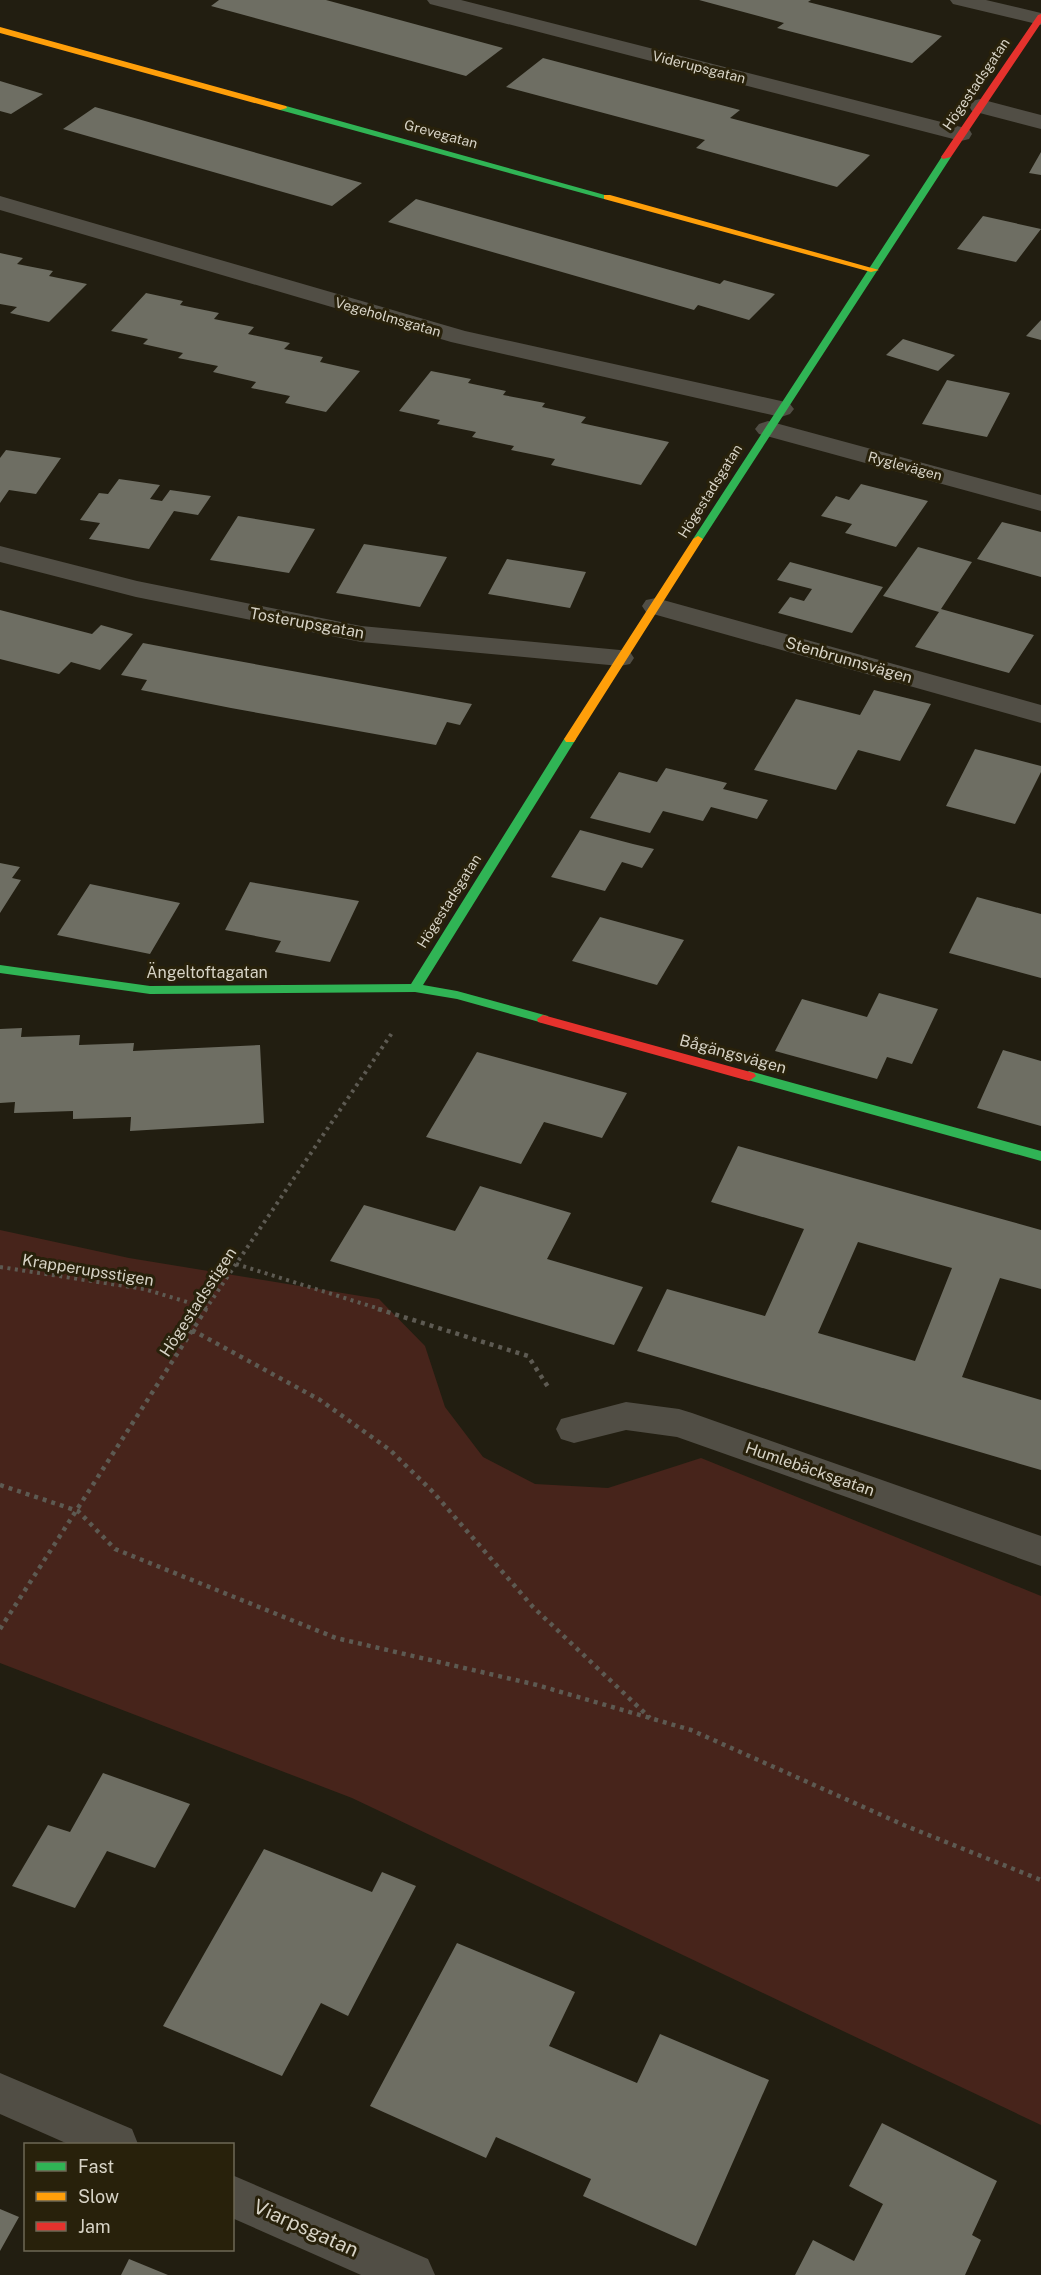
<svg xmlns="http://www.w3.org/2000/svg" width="1041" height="2275" font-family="'Public Sans',sans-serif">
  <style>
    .green { fill: #47241b }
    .building { fill: #6e6e63; fill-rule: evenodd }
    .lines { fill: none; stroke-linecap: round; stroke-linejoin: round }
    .path-far1 { stroke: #5d5a52; stroke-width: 4; stroke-dasharray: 3 4.5; stroke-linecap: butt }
    .path { stroke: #5d5a52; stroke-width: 4.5; stroke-dasharray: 4 5; stroke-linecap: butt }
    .street { fill: #514e45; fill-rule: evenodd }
    .fast { fill: #30b455; fill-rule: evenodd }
    .slow { fill: #ff9f0a; fill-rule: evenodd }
    .jam { fill: #e5322d; fill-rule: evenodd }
    .labels { text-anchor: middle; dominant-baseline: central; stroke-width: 6; stroke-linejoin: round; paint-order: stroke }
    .far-street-label { font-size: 14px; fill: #d7d3c6; stroke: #28210b }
    .street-label { font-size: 16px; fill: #d7d3c6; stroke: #28210b }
    .near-street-label { font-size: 20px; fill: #d7d3c6; stroke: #28210b }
  </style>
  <rect width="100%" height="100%" fill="#221e11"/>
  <!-- green -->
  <path class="green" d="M0 1230 129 1258 379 1299 425 1346 445 1407 483 1457 535 1484 608 1488 701 1458 1041 1596V2125L352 1798 0 1663Z"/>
  <!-- building -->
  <path class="building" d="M219 0H326L503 48 466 76 211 6Z
    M699 0H811L808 2 942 36 912 63 777 28 784 23Z
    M543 58 740 110 730 118 870 155 837 187 696 148 705 140 506 87Z
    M0 81 43 94 11 114 0 111Z
    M95 107 138 119 362 183 332 206 63 129Z
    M1041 152V175L1029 173Z
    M416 199 720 284 724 280 775 294 749 320 698 305 694 310 388 222Z
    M983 216 1041 229 1016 262 957 249Z
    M0 253 23 258 17 264 53 271 49 276 87 284 49 322 10 313 17 307 0 304Z
    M146 293 183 301 180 305 219 313 214 319 254 327 248 334 290 343 284 349 323 357 320 362 360 371 326 412 285 403 290 396 251 388 256 382 213 372 218 366 178 358 183 353 143 344 148 339 111 331Z
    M1041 320V340L1026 336Z
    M903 339 955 355 938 371 886 355Z
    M431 371 471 379 468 383 506 391 503 395 545 403 542 407 586 417 581 423 669 442 641 485 551 465 555 459 511 450 514 446 472 437 476 432 437 424 440 420 399 411Z
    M947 380 1010 393 987 437 922 424Z
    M6 450 61 458 36 494 9 490 0 503V458Z
    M119 479 160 485 150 499 162 501 170 490 211 496 198 515 174 511 149 549 89 539 100 523 80 520 99 493 108 494Z
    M861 484 928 501 896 547 845 533 852 524 821 516 836 496 849 500Z
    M238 516 315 529 289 573 210 560Z
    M1002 522 1041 532V577L977 559Z
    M364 544 447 557 420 607 336 593Z
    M918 547 972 562 941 609 1034 635 1009 673 915 647 939 612 883 596Z
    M507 559 586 572 570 608 488 594Z
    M790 562 883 587 852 633 778 613 790 597 804 601 812 589 777 580Z
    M0 610 92 634 101 625 133 634 100 670 71 662 59 674 0 659Z
    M143 643 211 656 472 704 460 725 447 722 436 745 231 708 141 690 147 680 121 675Z
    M874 690 931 704 900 761 858 750 836 790 754 770 796 699 860 715Z
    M975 749 1041 766V772L1015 824 946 806Z
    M666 768 727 783 723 789 768 800 757 819 711 807 703 821 663 811 650 833 590 818 619 772 657 782Z
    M580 830 633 844 654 849 642 868 622 862 605 891 551 877Z
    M0 863 20 867 12 878 21 880 0 913Z
    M250 882 359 901 330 962 275 952 281 941 225 930Z
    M90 884 180 903 150 954 57 935Z
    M977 897 1041 914V978L949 953Z
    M600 917 684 940 657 985 572 961Z
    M879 993 938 1009 912 1064 887 1057 877 1079 775 1051 802 999 867 1017Z
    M22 1028 21 1037 80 1035 79 1045 134 1043 133 1051 260 1045 264 1123 130 1131 131 1117 73 1119V1111L14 1113 15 1102 0 1103V1029Z
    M1003 1050 1041 1061V1126L977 1108Z
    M477 1052 627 1093 602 1138 544 1122 521 1164 426 1137Z
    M738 1146 1041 1230V1289L1000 1278 962 1377 1041 1400V1470L637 1351 667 1289 765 1316 804 1229 711 1202ZM858 1242 952 1268 915 1361 818 1333Z
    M480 1186 571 1213 547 1259 643 1287 614 1345 330 1261 364 1205 455 1231Z
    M103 1773 190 1804 155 1868 107 1851 75 1908 12 1886 48 1825 70 1832Z
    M264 1849 372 1892 382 1872 416 1886 348 2016 321 2003 282 2076 163 2026Z
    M457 1943 575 1992 549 2046 637 2083 660 2034 769 2080 696 2246 583 2196 591 2179 496 2137 486 2158 370 2106Z
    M882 2123 997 2181 972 2235 981 2240 965 2275H795L813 2240 854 2261 883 2204 849 2186Z
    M0 2209 19 2217 0 2251Z
    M129 2259 168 2275H121Z"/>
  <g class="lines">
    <!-- path-far1 -->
    <path class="path-far1" d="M236 1264 383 1310
      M0 1267 144 1289 207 1308
      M205 1310 392 1033"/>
    <!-- path -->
    <path class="path" d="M378 1309 528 1356 550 1390
      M192 1330 320 1400 390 1450 433 1492 533 1607 650 1718
      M0 1485 78 1511 115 1549 336 1638 537 1685 691 1730 906 1826 1041 1880
      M0 1629 206 1309"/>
    <!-- street -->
    <path class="street" d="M427 0H461L969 129 972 134 969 139 961 141 430 4Z
      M950 0H986L1041 13V25L953 4Z
      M980 99 1041 115V129L972 111 969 106 972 101Z
      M0 196 465 331 781 401 790 404 794 409 790 414 781 417 451 342 0 210Z
      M768 421 1041 495V511L759 434 755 429 759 424Z
      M0 546 137 581 361 626 620 650 630 652 634 658 630 664 620 666 361 642 136 597 0 562Z
      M656 598 1041 705V723L646 612 642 606 646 600Z
      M626 1402 679 1409 692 1413 1041 1536V1566L677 1437 626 1430 574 1443 561 1439 556 1429 561 1419Z
      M0 2073 132 2129 138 2144H68L0 2114Z
      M232 2175 428 2259 435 2275H361L232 2218Z"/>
    <!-- fast -->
    <path class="fast" d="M280 106H286L612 197 604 199 280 110Z
      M943 155 951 157 703 539 698 542 694 541 693 539Z
      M570 735 576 739 423 985 457 991 548 1016 549 1019 548 1022 543 1023 457 999 415 992 150 994 0 973V965L150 986 411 984 564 739Z
      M749 1071 1041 1151V1161L744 1079 742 1076Z"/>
    <!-- slow -->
    <path class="slow" d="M0 27 286 106 287 108 280 110 0 33Z
      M604 195H610L879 270 871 272 604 199Z
      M698 536 703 539 576 739 574 742H566L564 739 693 539Z"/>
    <!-- jam -->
    <path class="jam" d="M1041 14V23L951 157 943 159 941 157 1038 15Z
      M543 1015 754 1073 756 1076 749 1081 538 1022 537 1019Z"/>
  </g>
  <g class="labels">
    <!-- far-street labels -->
    <g class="far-street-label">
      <text transform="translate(699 67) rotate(14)">Viderupsgatan</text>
      <text transform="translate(976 84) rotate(-56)">Högestadsgatan</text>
      <text transform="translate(441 134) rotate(15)">Grevegatan</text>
      <text transform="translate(388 317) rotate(16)">Vegeholmsgatan</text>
      <text transform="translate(905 466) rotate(15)">Ryglevägen</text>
      <text transform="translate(710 491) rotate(-58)">Högestadsgatan</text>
      <text transform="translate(449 901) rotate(-58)">Högestadsgatan</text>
    </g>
    <!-- street labels -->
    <g class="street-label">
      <text transform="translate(307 623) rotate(10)">Tosterupsgatan</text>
      <text transform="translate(849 660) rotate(16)">Stenbrunnsvägen</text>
      <text x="207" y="972">Ängeltoftagatan</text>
      <text transform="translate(733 1054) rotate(15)">Bågängsvägen</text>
      <text transform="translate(88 1270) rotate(9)">Krapperupsstigen</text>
      <text transform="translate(198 1302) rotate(-57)">Högestadsstigen</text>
      <text transform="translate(810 1469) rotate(19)">Humlebäcksgatan</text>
    </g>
    <!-- near-street labels -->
    <g class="near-street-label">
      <text transform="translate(306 2228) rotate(24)">Viarpsgatan</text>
    </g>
  </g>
  <!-- legend -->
  <rect x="24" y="2143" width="210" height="108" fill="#28210b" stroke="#6e6856" stroke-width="1.5"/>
  <rect x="36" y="2162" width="30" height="9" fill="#30b455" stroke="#6e6856" stroke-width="1.5"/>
  <text x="78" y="2173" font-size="18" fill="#d7d3c6">Fast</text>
  <rect x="36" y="2192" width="30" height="9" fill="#ff9f0a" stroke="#6e6856" stroke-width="1.5"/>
  <text x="78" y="2203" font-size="18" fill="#d7d3c6">Slow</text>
  <rect x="36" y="2222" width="30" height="9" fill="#e5322d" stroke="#6e6856" stroke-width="1.5"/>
  <text x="78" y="2233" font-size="18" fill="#d7d3c6">Jam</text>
</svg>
